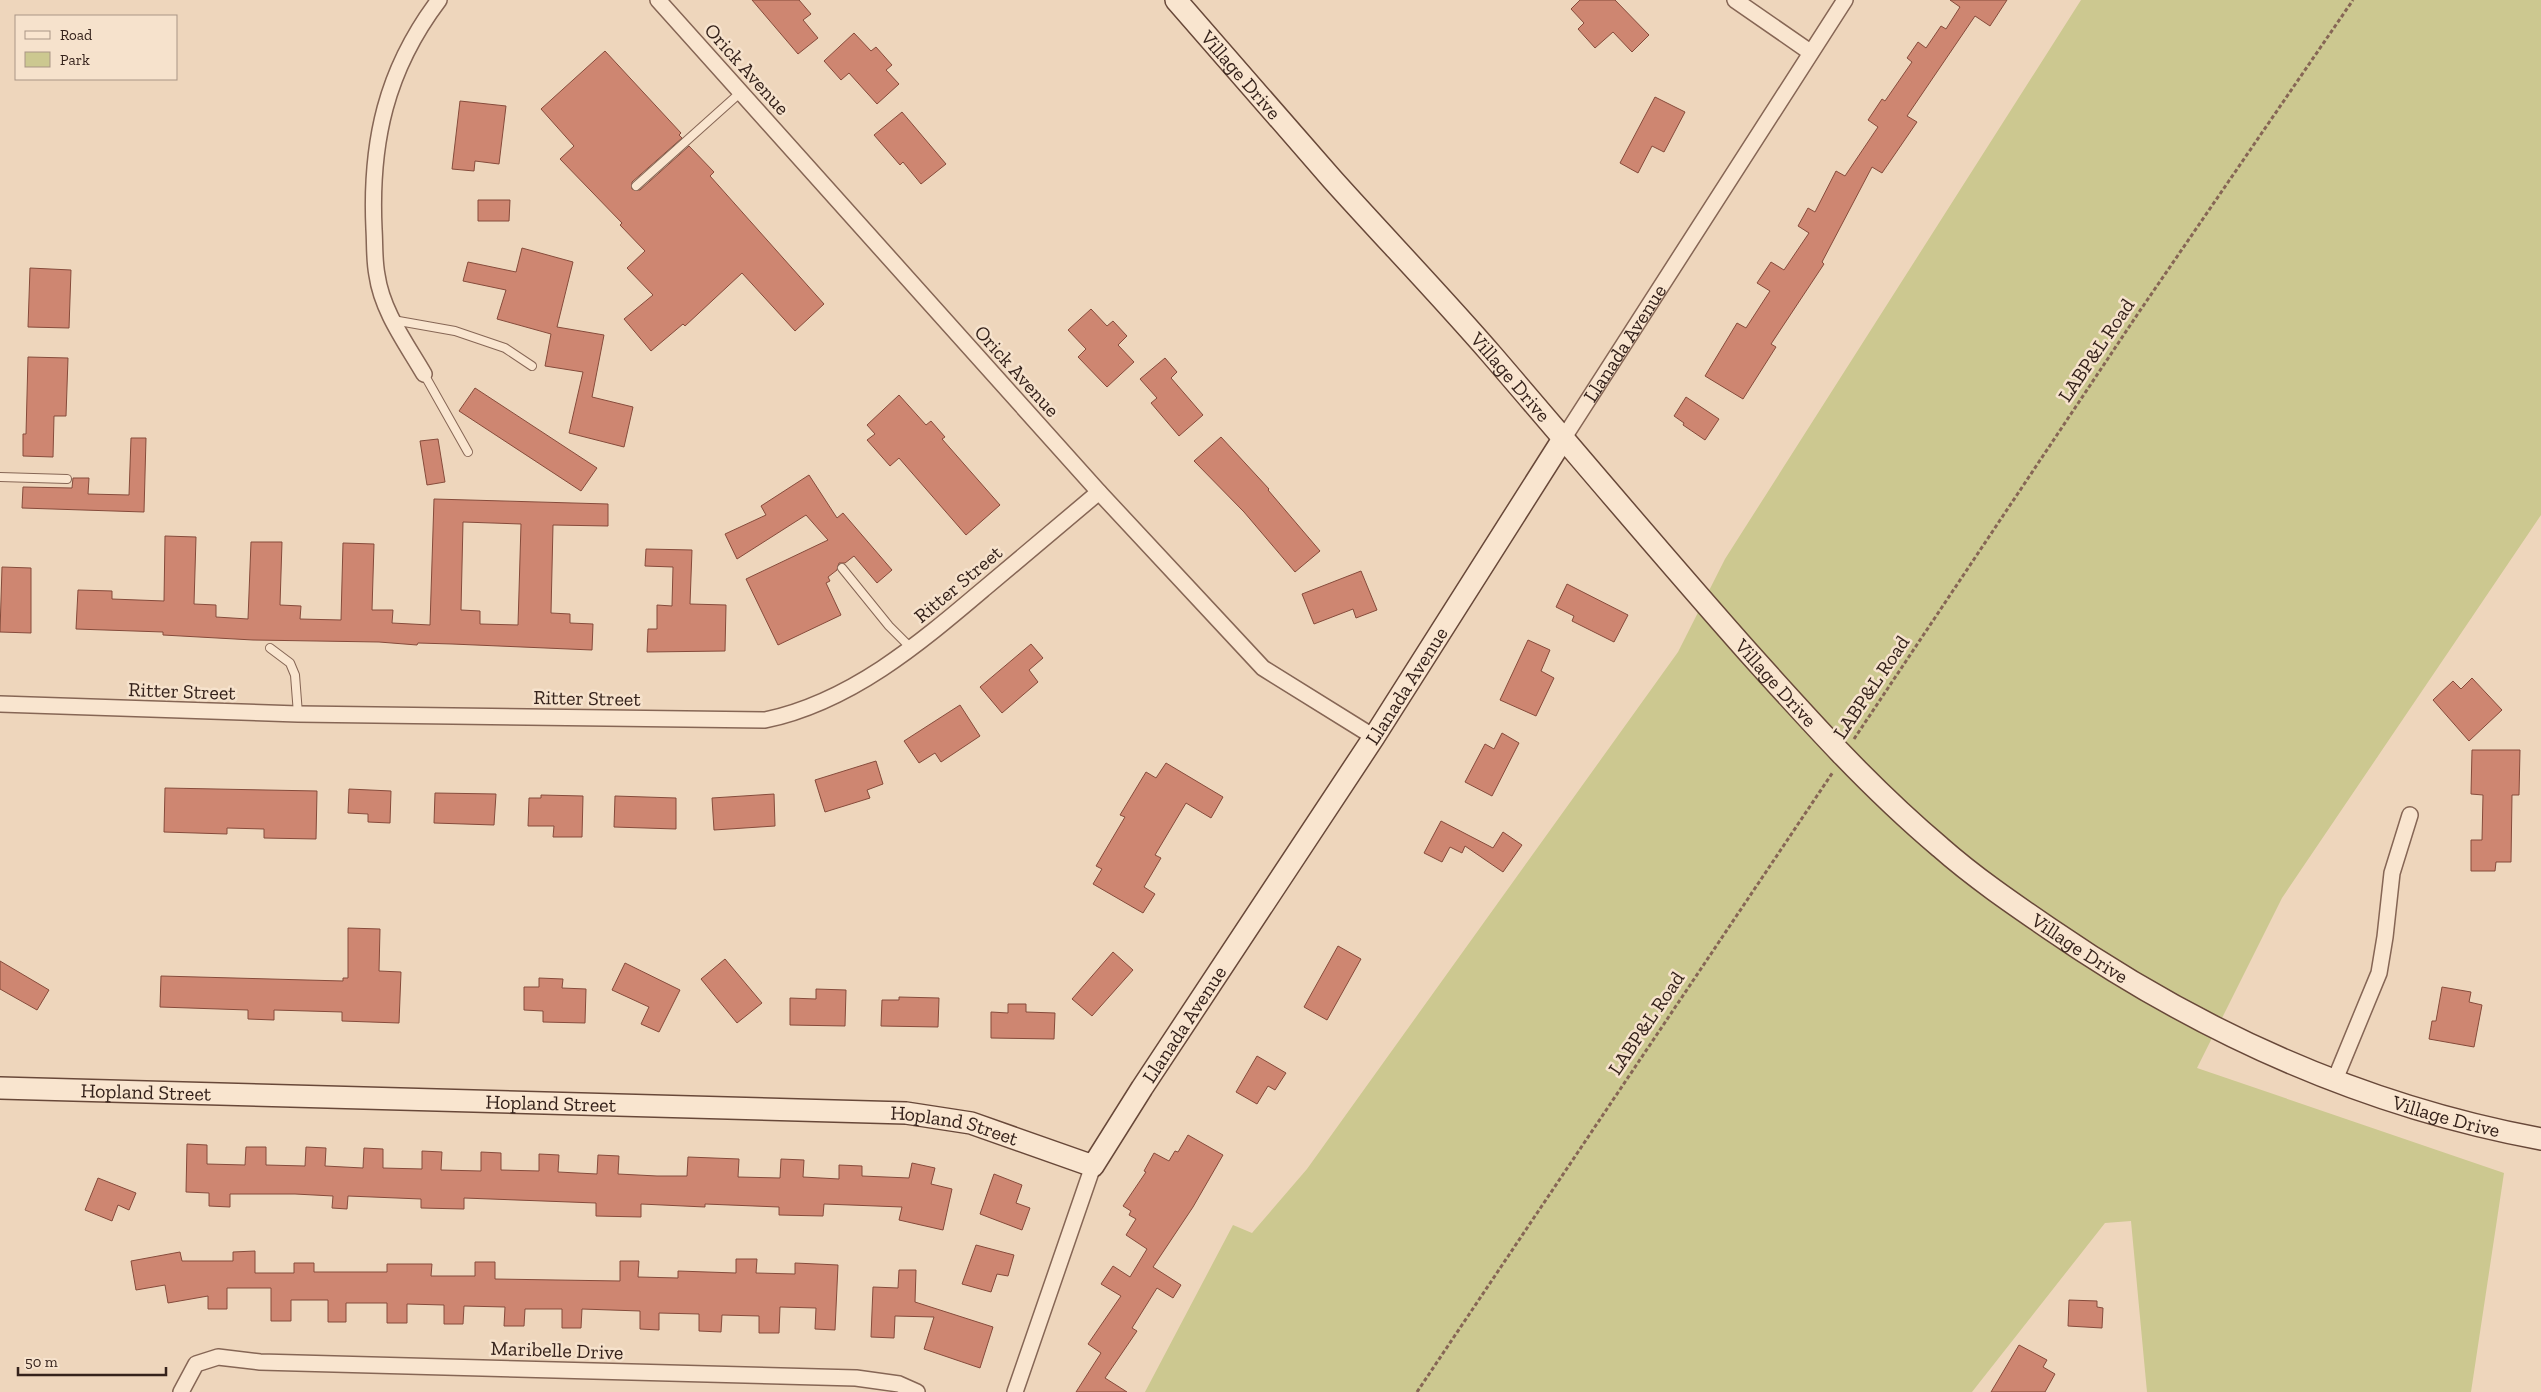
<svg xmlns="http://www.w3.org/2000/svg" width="2541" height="1392" font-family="'Zilla Slab',serif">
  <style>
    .green { fill: #ccc890 }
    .building { fill: #ce8671; stroke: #864b3b; fill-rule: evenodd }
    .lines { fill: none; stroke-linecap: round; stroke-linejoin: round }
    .lane-casing { stroke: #866655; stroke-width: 10 }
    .street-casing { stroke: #866655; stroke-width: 18 }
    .secondary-casing { stroke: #684839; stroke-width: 24 }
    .path { stroke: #866655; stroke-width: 3; stroke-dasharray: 4 2.5; stroke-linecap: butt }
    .lane { stroke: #f9e5cf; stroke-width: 8 }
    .street { stroke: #f9e5cf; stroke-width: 15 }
    .secondary { stroke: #f9e5cf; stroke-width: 21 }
    .labels { text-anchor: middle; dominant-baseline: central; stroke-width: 5; stroke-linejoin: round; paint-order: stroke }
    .street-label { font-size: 20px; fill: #35221b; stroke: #f6e2cc }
  </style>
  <rect width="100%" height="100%" fill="#eed6bc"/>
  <!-- green -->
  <path class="green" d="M2081 0H2541V515L2282 898 2197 1068 2504 1173 2471 1392H2147L2131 1221 2105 1223 1972 1392H1145L1233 1225 1252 1233 1307 1169 1678 652 1725 559Z"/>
  <!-- building -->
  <path class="building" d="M752 0H799L811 14 803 20 818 38 798 54Z
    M1580 0H1615L1649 35 1632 52 1613 32 1595 48 1578 29 1584 23 1571 9Z
    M1950 0H2007L1990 26 1975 16 1907 116 1917 122 1882 173 1872 167 1822 262 1824 264 1771 344 1776 347 1743 399 1705 376 1737 323 1746 328 1770 291 1757 283 1771 262 1784 270 1809 233 1798 226 1808 208 1815 212 1836 171 1845 176 1878 127 1868 120 1882 99 1885 101 1912 62 1907 58 1918 42 1926 48 1941 26 1946 29 1960 7Z
    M854 33 871 51 876 47 892 65 886 70 899 84 877 104 849 73 841 80 824 61Z
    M605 51 681 133 679 135 682 138 632 182V189L640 190 689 146 714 172 710 176 824 304 795 331 742 273 685 326 683 324 651 351 624 319 653 295 627 268 645 251 620 225 622 223 560 159 574 146 541 109Z
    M1655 97 1685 112 1664 152 1652 146 1638 173 1620 163Z
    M460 101 506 106 499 164 475 161 474 171 452 169Z
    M902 112 946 164 921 184 903 162 900 165 874 135Z
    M478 200H510L509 221H478Z
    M522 248 573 262 557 327 604 335 592 397 633 407 624 447 569 433 583 372 545 366 551 334 497 319 506 290 463 281 468 262 516 272Z
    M30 268 71 270 69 328 28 327Z
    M1091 309 1107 326 1113 321 1127 336 1118 345 1134 362 1107 387 1078 357 1086 349 1068 330Z
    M28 357 68 358 66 416H54L53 457 23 456V434H26Z
    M1165 358 1177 372 1171 378 1203 415 1179 436 1151 403 1157 398 1140 379Z
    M475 388 597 468 581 491 459 411Z
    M899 395 926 425 931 421 945 437 942 439 1000 505 966 535 899 458 890 466 867 440 875 434 867 425Z
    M1686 397 1719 419 1705 440 1683 425 1684 423 1674 416Z
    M1221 437 1269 489 1268 490 1320 551 1295 572 1244 512 1194 461Z
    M131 438H146L144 512 22 508 23 487 72 488 73 478H89L88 494 129 495Z
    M438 439 445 482 427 485 420 441Z
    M809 475 837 518 843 513 892 570 877 583 854 556 845 563H839L837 570 828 577 830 581 826 583 841 615 778 645 746 579 828 540 806 515 737 559 725 534 766 515 761 506Z
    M434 499 608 504V526L553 525 551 613 570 614V623L593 624 592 650 452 644 418 643 417 645 379 642 253 640 163 635V632L76 629 78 590 112 591V599L164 601 165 536 196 537 194 604 216 605V617L248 619 251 542H282L280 605 301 606 300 619 341 620 343 543 374 544 372 610H393L392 623 430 625ZM463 522 521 524 518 625 480 624V611L461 610Z
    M646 549 692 550 690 604 726 605 725 651 647 652 648 629H657V605L672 606 673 567 645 566Z
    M2 567 31 568V633L0 632Z
    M1361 571 1377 610 1356 618 1353 609 1314 624 1302 594Z
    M1567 584 1628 615 1614 642 1572 621 1574 616 1556 607Z
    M1528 640 1550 650 1541 671 1554 678 1536 716 1500 700Z
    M1031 644 1043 658 1029 670 1038 682 1002 713 980 687Z
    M2472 678 2502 710 2469 741 2433 700 2453 681 2461 689Z
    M960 705 980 736 941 762 935 753 919 763 904 741Z
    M1502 733 1519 743 1492 796 1465 782 1485 744 1494 749Z
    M2472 750H2520L2519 795H2512L2511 862H2496L2495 871H2471V840H2482L2483 795 2471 794Z
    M876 761 883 784 867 790 870 798 825 812 815 780Z
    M1166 763 1223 797 1211 818 1186 803 1155 855 1161 858 1144 887 1155 894 1143 913 1093 884 1102 869 1096 866 1125 817 1120 815 1146 772 1156 778Z
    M165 788 317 791 316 839 264 838V829L227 828V834L164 832Z
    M349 789 391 791 390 823 368 822V814L348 813Z
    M435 793 496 794 494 825 434 823Z
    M774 794 775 826 714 830 712 798Z
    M541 795 583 796 582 837H553L554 826H528L529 798H541Z
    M615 796 676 798V829L614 827Z
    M1441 821 1493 848 1503 832 1522 845 1503 872 1465 846 1462 853 1450 847 1442 862 1424 853Z
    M348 928 380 929 379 971 401 972 399 1023 342 1021V1012L274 1010V1020L248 1019V1010L160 1007 161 976 343 981V978H348Z
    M1338 946 1361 959 1327 1020 1304 1007Z
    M1113 952 1133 970 1092 1016 1072 999Z
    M725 959 762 1003 737 1023 701 979Z
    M0 961 49 990 37 1010 0 989Z
    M625 963 680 990 659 1032 641 1024 649 1007 612 990Z
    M539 978 563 979 562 988 586 989 585 1023 543 1022V1011L524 1010V987H539Z
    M2442 987 2471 992 2469 1002 2482 1005 2474 1047 2429 1039 2432 1021H2436Z
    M816 989 846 990 845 1026 790 1025V998L816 999Z
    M899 997 939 998 938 1027 881 1026 882 1000H899Z
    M1008 1004H1026V1012L1055 1013 1054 1039 991 1038V1012L1008 1013Z
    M1257 1056 1286 1073 1275 1090 1268 1086 1257 1104 1236 1092Z
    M1188 1135 1223 1155 1193 1207 1153 1267 1181 1285 1173 1298 1157 1288 1132 1328 1137 1331 1105 1378 1127 1392H1076L1101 1353 1088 1344 1121 1296 1101 1284 1113 1266 1130 1277 1147 1249 1126 1235 1136 1219 1129 1215 1131 1211 1123 1206 1146 1172 1144 1171 1154 1153 1169 1161 1175 1151 1178 1152Z
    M187 1144 207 1145V1164L245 1165 246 1147H266V1165L305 1166 306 1147 326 1148 325 1166 363 1168 364 1148 383 1149V1168L422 1169V1151L442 1152 441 1170 481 1171V1152L501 1153V1170L539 1171V1154L559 1155 558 1172 597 1174 598 1155 619 1156 618 1174 657 1176H687L688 1157 739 1159 738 1177 780 1178 781 1159 804 1160 803 1177 839 1179V1165L862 1166V1176L909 1178 912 1163 935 1168 931 1184 952 1189 943 1230 899 1220 902 1207 824 1204 823 1216 779 1215V1207L705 1204V1207L641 1204V1217L596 1216V1203L464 1198V1209L421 1208V1199L348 1196 347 1209 332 1208 333 1196 295 1194H230V1207L209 1206V1193L186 1192Z
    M994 1174 1022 1185 1016 1203 1030 1208 1022 1230 980 1214Z
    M98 1178 136 1193 129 1210 118 1205 112 1221 85 1210Z
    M976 1245 1014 1255 1008 1276 997 1274 991 1292 962 1284Z
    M255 1251V1273H294V1263H314V1272H387V1264H432L431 1276H475V1262H495V1279L620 1281V1261H639L638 1277 678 1278V1271L736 1273V1259H757L756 1273 795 1274V1263L838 1265 835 1330 815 1329 816 1308 780 1307 779 1333H759V1316L722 1315 721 1332 699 1331V1314L659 1313V1330L640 1329V1311L582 1309 581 1328H562V1309H525L524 1326H504L505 1307 464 1306 463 1324H444V1305L407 1304V1323H387V1303H346V1322H328V1300H291V1321H271V1288H227V1309H208V1296L168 1303 165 1285 136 1290 131 1261 180 1252 182 1261H233V1252Z
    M899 1270H916L915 1302 993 1327 980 1368 924 1349 934 1317 895 1316 894 1338 871 1337 873 1287 898 1288Z
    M2069 1300 2097 1301V1307L2103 1308 2102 1328 2068 1326Z
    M2019 1345 2047 1360 2043 1367 2055 1374 2045 1392H1991Z"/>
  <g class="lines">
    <defs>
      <path id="lane" d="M636 186 741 92
        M393 320 455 331 505 348 532 366
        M424 374 468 452
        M0 477 67 479
        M842 568 889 626 912 649
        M270 648 290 663 295 675 298 714"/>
      <g id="street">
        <path d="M658 0 1099 492 1263 668 1374 737"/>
        <path d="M1735 0 1810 52"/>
        <path d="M424 374C406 343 382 311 377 275 374 260 375 244 374 229 370 142 386 70 439 0"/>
        <path id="s1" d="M1563 439 1845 0"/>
        <path d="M0 704 298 714 765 720C851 702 920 643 985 588 1023 556 1061 524 1099 492"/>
        <path d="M2334 1082 2379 973 2385 937 2392 873 2410 815"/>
        <path d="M181 1392 196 1364 218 1357 260 1362 856 1378 899 1384 917 1392"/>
        <path d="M1015 1392 1093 1166"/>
      </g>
      <g id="secondary">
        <path id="s2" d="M1176 0C1228 60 1280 120 1332 179 1385 238 1440 295 1492 355 1577 454 1661 554 1748 652 1809 720 1870 788 1940 847 1974 877 2012 903 2050 929 2198 1031 2363 1106 2541 1139"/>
        <path id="s3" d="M0 1088 906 1113 971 1123 1093 1166 1142 1088 1374 737 1563 439"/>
      </g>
    </defs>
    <!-- lane casing -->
    <use href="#lane" class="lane-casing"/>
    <!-- street casing -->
    <use href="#street" class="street-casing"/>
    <!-- secondary casing -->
    <use href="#secondary" class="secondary-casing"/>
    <!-- path -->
    <path class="path" d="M1854 739 2137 315 2353 0
      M1417 1392 1833 772"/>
    <!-- lane -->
    <use href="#lane" class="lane"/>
    <!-- street -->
    <use href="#street" class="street"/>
    <!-- secondary -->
    <use href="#secondary" class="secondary"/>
  </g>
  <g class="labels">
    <!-- street labels -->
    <g class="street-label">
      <text transform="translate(747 69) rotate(48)">Orick Avenue</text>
      <text stroke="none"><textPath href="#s2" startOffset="99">Village Drive</textPath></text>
      <text stroke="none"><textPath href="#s1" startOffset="114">Llanada Avenue</textPath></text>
      <text transform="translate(2096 350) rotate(-56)">LABP&amp;L Road</text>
      <text transform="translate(1017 371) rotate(48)">Orick Avenue</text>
      <text stroke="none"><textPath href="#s2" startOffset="504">Village Drive</textPath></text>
      <text transform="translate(958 584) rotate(-40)">Ritter Street</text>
      <text stroke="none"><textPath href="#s2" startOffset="909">Village Drive</textPath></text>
      <text stroke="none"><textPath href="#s3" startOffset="1675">Llanada Avenue</textPath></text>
      <text transform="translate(1871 687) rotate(-56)">LABP&amp;L Road</text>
      <text transform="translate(182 691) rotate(2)">Ritter Street</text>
      <text transform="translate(587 698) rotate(1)">Ritter Street</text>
      <text stroke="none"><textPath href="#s2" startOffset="1314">Village Drive</textPath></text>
      <text transform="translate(1646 1023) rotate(-56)">LABP&amp;L Road</text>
      <text stroke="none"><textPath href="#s3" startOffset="1270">Llanada Avenue</textPath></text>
      <text stroke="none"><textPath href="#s3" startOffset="146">Hopland Street</textPath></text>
      <text stroke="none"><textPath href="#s3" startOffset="551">Hopland Street</textPath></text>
      <text stroke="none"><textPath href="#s2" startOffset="1719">Village Drive</textPath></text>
      <text stroke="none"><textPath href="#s3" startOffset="956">Hopland Street</textPath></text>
      <text transform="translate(557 1350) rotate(2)">Maribelle Drive</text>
    </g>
  </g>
  <!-- legend -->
  <rect x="15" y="15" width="162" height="65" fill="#f6e2cc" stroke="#a99585"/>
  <rect x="25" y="31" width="25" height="8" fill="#f9e5cf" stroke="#a99585"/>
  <text x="60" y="40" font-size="15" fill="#35221b">Road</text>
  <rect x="25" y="52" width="25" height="15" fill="#ccc890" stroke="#a99585"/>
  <text x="60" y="65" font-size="15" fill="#35221b">Park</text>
  <!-- scale -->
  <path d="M18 1367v8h148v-8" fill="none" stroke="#35221b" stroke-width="2.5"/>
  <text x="25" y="1367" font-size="15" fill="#35221b" stroke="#f6e2cc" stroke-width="4" paint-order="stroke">50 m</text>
</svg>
